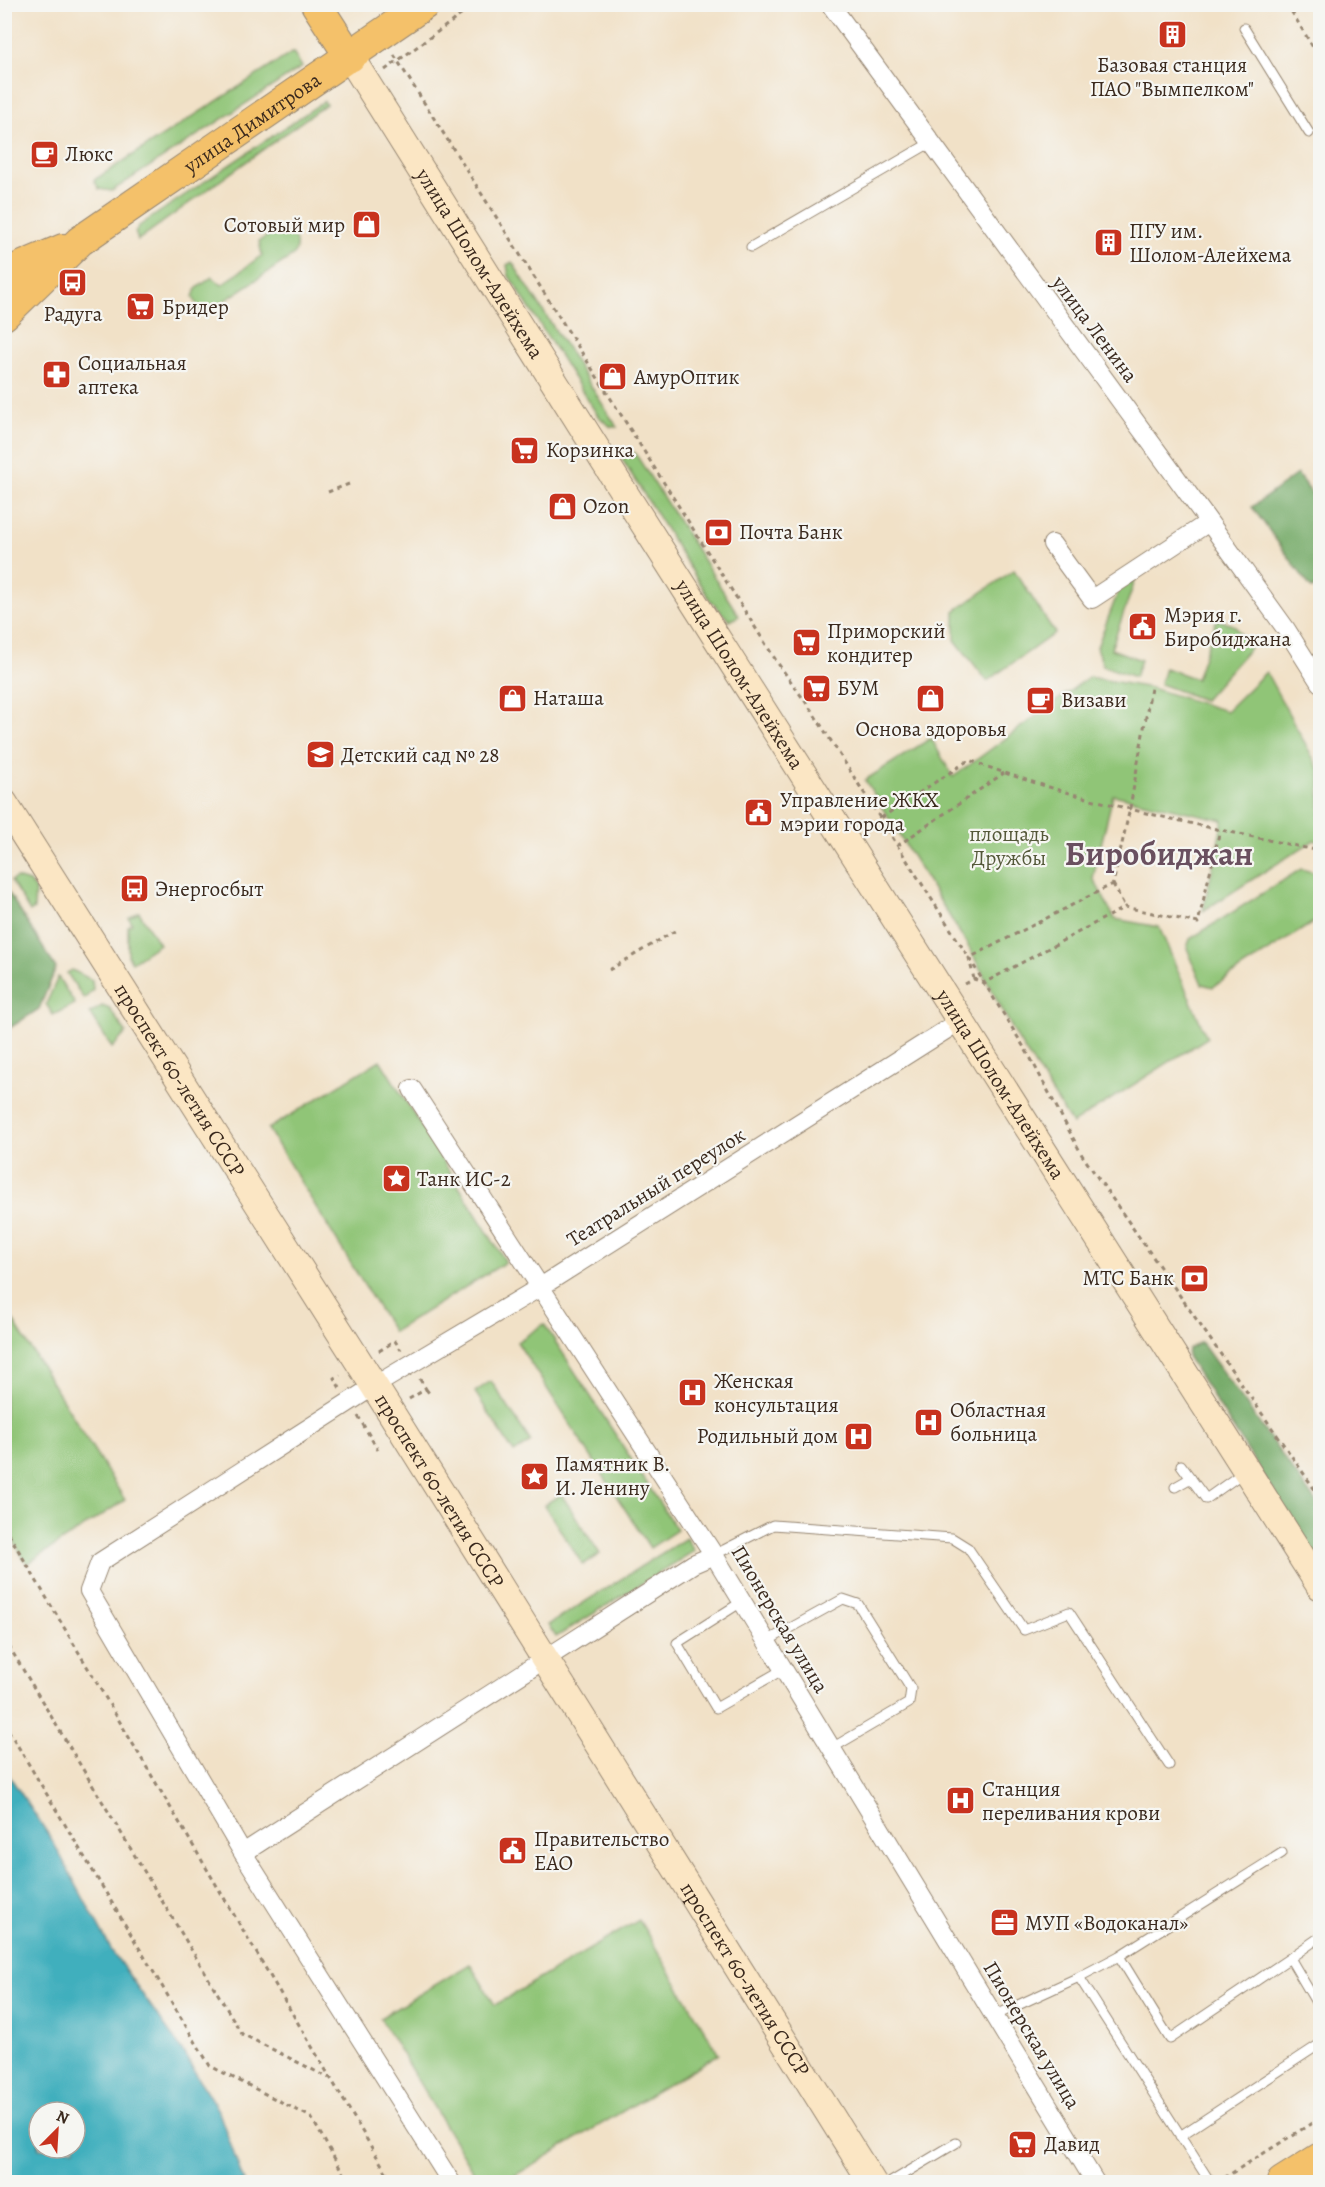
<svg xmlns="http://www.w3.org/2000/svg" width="1325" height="2187" font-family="Alegreya,serif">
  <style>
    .green { fill: #90c577; stroke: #66784a; stroke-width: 1.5 }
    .forest { fill: #74aa68; stroke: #586a43; stroke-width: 1.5 }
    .water { fill: #40afbd; stroke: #3e6c6e; stroke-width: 1.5; fill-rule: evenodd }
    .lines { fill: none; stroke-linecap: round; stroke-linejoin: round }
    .service-casing { stroke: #968672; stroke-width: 11 }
    .minor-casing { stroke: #968672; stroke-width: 20 }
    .secondary-casing { stroke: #968672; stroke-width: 29 }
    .primary-casing { stroke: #968672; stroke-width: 32 }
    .path { stroke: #968672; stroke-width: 3; stroke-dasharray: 4.5 4.5; stroke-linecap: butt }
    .service { stroke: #fff; stroke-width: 9 }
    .minor { stroke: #fff; stroke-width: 18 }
    .secondary { stroke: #fbe6c4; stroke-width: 27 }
    .primary { stroke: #f4c16b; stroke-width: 30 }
    .labels { text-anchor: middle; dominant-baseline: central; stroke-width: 4.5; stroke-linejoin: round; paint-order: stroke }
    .poi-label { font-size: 21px; fill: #3b2a1e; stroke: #f6f6f2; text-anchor: start }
    .street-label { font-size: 21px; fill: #3b2a1e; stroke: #f6f6f2 }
    .park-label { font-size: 21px; fill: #545839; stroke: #f6f6f2 }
    .town-label { font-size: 33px; font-weight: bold; fill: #6a505f; stroke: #f6f6f2 }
  </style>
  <rect width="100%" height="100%" fill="#f6f6f2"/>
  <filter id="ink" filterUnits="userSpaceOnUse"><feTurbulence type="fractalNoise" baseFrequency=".0167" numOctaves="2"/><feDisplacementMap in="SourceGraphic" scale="12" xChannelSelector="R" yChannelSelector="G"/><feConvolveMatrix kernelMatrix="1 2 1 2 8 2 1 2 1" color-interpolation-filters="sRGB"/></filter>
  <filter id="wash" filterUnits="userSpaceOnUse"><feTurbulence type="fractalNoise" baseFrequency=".008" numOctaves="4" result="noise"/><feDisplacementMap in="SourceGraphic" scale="24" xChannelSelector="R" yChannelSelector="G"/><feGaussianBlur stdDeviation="1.35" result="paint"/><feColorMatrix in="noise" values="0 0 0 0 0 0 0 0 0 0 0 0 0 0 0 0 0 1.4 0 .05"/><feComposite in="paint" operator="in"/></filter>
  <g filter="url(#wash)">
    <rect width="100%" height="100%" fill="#f1e1c7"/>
    <!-- green -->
    <path class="green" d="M293 52 302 67 112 191 99 189 94 180Z
      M324 101 326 104 138 240 135 232 139 226Z
      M280 228C294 231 300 242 294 255L209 311 199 309 193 297 196 289 212 277 222 285 262 255 259 241Z
      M512 262 617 427H611L598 416 509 276 507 265Z
      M630 451 635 453 739 616 730 621 710 600 622 459Z
      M1014 570 1055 633 987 681 955 640V611Z
      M1136 578 1111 649 1141 660 1135 677 1103 666 1097 647 1120 587Z
      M1217 619 1235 626 1250 648 1204 700 1160 684 1165 668 1196 679Z
      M1266 672 1320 771V842L1314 840 1203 911 1223 820 1113 795 1093 878 1115 919 1159 927 1207 1038 1072 1124 1019 1041 968 946 865 780 931 738 953 777 1089 677 1151 688 1226 711Z
      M1301 869 1320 874V918L1213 987 1202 984 1187 948 1190 939Z
      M16 878 29 882 35 889 34 909 30 912 11 881Z
      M139 912 159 944 132 962 128 956V926L132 924 129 918Z
      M72 970 92 980 93 990 84 999 67 973Z
      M58 977 75 1004 53 1015 46 1004Z
      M102 1006 110 1009 126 1033 112 1048 90 1013Z
      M380 1060 506 1262 393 1332 268 1129Z
      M4 1306 125 1500 27 1564 5 1526Z
      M544 1324 677 1530 650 1548 517 1342Z
      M491 1381 531 1442 514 1453 475 1392Z
      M561 1494 600 1554 583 1565 544 1505Z
      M686 1538 694 1551 556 1637 548 1625Z
      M639 1920 719 2054 504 2182H479L380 2018 470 1964 495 2005Z"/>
    <!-- forest -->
    <path class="forest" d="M1297 474 1320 504V585L1312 589 1252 507Z
      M5 887 56 968 39 1009 5 1031Z
      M1201 1342 1320 1508V1564L1187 1356 1188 1349Z"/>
    <!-- water -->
    <path class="water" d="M4 1768 52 1840 112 1951 181 2049 219 2112 244 2182H5ZM39 2112H75V2148H39Z"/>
  </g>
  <g filter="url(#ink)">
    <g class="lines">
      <defs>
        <path id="service" d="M1244 28 1309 133
          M751 247 930 143
          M1181 1465 1206 1499 1244 1472
          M1175 1487 1191 1478
          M714 1555 773 1525 952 1538 968 1548 1024 1630 1069 1612 1169 1765
          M743 1601 677 1643 716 1708 784 1669
          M767 1641 843 1599 858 1604 911 1689 909 1703 832 1748
          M1320 1937 1290 1958 1320 2009
          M1119 1956 1170 2039 1290 1958
          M1079 1977 1119 1956 1282 1853
          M994 2016 1079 1977 1210 2182
          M1180 2136 1320 2044
          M891 2182 956 2143"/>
        <path id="minor" d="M830 4 1209 522 1286 629 1320 683
          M1052 544 1092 599 1209 522
          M412 1089 714 1555 1095 2182
          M243 1853 693 1564 714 1555
          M451 2182 243 1853 89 1591 100 1562 374 1386 542 1286 960 1021"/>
        <g id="secondary">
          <path id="s1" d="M350 57 604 461 1320 1586"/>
          <path id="s2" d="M4 803 390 1411 872 2182"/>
        </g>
        <g id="primary">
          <path d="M316 4 350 57"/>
          <path d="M4 274 63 249"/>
          <path id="s3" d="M4 315 80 241 425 4"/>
          <path d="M1282 2182 1320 2158"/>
        </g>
      </defs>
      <!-- service casing -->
      <use href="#service" class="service-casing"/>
      <!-- minor casing -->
      <use href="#minor" class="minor-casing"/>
      <!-- secondary casing -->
      <use href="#secondary" class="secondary-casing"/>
      <!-- primary casing -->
      <use href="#primary" class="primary-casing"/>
      <!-- path -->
      <path class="path" d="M1287 4 1320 59
        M394 55 777 662 812 711 969 958 1030 1057 1082 1155 1320 1497
        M385 70 476 4
        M328 492 349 484
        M881 818 969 760C1082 803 1203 826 1320 851
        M897 846 1004 773
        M1113 884 1125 907
        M609 970 678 929
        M974 979 969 958 1113 884 1130 808 1151 688
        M965 984 974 979 984 983 1125 907 1198 923 1220 830
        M379 1351 395 1341 401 1350
        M340 1388 334 1378 340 1375
        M426 1389 431 1396
        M409 1399 426 1389 419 1378
        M358 1416 378 1450
        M4 1526 392 2182
        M4 1638 242 2034 329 2078
        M4 1723 210 2066 311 2117 348 2182
        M1224 2178 1320 2118"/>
      <!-- service -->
      <use href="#service" class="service"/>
      <!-- minor -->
      <use href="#minor" class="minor"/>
      <!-- secondary -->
      <use href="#secondary" class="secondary"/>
      <!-- primary -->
      <use href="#primary" class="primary"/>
    </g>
  </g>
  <!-- icons -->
  <defs>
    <symbol id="building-square" viewBox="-11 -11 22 22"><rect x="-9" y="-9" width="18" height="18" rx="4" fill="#c8321e" stroke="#f6f6f2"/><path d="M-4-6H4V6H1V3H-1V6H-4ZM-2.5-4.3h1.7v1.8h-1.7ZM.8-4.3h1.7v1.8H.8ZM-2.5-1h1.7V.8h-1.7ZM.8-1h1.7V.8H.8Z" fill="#fff"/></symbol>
    <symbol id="cafe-square" viewBox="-11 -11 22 22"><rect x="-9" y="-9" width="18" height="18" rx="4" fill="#c8321e" stroke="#f6f6f2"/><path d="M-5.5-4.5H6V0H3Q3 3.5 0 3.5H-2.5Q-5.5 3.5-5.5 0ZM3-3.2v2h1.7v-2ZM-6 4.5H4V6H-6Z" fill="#fff"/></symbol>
    <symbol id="shop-square" viewBox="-11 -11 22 22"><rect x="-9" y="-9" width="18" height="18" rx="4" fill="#c8321e" stroke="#f6f6f2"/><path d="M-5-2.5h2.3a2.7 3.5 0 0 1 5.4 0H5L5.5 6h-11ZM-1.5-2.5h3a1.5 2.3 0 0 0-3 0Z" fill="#fff"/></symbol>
    <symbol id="bus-square" viewBox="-11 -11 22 22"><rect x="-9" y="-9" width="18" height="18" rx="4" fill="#c8321e" stroke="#f6f6f2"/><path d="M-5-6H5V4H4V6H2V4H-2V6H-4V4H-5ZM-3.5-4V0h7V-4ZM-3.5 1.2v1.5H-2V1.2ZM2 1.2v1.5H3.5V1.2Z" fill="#fff"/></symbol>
    <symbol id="supermarket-square" viewBox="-11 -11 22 22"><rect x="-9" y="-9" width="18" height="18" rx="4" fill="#c8321e" stroke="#f6f6f2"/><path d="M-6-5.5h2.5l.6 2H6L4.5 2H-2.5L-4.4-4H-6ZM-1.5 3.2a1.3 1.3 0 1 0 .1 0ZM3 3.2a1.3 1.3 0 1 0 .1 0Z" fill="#fff"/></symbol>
    <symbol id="pharmacy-square" viewBox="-11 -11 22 22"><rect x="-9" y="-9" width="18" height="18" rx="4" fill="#c8321e" stroke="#f6f6f2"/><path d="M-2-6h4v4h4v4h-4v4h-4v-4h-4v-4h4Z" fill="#fff"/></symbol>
    <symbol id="bank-square" viewBox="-11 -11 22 22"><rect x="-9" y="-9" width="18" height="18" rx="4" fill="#c8321e" stroke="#f6f6f2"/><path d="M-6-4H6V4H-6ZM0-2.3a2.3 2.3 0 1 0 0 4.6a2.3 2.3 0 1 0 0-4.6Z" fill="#fff"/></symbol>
    <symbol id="civic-square" viewBox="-11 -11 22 22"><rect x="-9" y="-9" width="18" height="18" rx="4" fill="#c8321e" stroke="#f6f6f2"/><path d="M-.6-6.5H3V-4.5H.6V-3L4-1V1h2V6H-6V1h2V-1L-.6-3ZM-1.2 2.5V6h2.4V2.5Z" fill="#fff"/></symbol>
    <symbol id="school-square" viewBox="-11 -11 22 22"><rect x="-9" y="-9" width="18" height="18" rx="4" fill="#c8321e" stroke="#f6f6f2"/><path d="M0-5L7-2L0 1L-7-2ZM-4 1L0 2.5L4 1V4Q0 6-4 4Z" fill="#fff"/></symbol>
    <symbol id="sight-square" viewBox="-11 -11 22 22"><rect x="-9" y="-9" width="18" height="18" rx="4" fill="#c8321e" stroke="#f6f6f2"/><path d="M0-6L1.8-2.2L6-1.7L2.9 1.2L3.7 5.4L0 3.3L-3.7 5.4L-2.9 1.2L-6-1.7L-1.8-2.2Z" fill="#fff"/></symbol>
    <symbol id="hospital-square" viewBox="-11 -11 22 22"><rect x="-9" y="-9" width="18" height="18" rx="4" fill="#c8321e" stroke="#f6f6f2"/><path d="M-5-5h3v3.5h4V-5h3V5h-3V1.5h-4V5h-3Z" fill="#fff"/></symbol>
    <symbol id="office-square" viewBox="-11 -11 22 22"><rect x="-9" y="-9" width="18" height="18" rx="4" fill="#c8321e" stroke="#f6f6f2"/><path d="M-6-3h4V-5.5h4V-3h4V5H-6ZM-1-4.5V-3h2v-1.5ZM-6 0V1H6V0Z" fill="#fff"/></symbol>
  </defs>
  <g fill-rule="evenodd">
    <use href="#building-square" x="1156" y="18" width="33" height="33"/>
    <use href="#cafe-square" x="28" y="138" width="33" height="33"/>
    <use href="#shop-square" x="350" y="208" width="33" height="33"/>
    <use href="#building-square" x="1092" y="226" width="33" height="33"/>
    <use href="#bus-square" x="56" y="266" width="33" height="33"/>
    <use href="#supermarket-square" x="124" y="290" width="33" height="33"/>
    <use href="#pharmacy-square" x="40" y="358" width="33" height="33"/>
    <use href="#shop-square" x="596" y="360" width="33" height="33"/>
    <use href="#supermarket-square" x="508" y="434" width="33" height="33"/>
    <use href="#shop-square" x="546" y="490" width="33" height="33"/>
    <use href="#bank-square" x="702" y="516" width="33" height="33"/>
    <use href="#civic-square" x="1126" y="610" width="33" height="33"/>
    <use href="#supermarket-square" x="790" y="626" width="33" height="33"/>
    <use href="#supermarket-square" x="800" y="672" width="33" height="33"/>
    <use href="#shop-square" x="496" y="682" width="33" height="33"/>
    <use href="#shop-square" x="914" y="682" width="33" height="33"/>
    <use href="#cafe-square" x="1024" y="684" width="33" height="33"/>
    <use href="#school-square" x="304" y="738" width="33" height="33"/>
    <use href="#civic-square" x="742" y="796" width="33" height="33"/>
    <use href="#bus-square" x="118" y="872" width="33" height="33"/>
    <use href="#sight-square" x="380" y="1162" width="33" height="33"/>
    <use href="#bank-square" x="1178" y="1262" width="33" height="33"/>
    <use href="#hospital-square" x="676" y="1376" width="33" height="33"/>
    <use href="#hospital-square" x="912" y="1406" width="33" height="33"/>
    <use href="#hospital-square" x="842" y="1420" width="33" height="33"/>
    <use href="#sight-square" x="518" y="1460" width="33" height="33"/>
    <use href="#hospital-square" x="944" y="1784" width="33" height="33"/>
    <use href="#civic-square" x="496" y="1834" width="33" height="33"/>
    <use href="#office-square" x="988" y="1906" width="33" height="33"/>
    <use href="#supermarket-square" x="1006" y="2128" width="33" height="33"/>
  </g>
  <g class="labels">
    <!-- poi labels -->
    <g class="poi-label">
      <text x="1172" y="65" text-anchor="middle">Базовая станция<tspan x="1172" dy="24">ПАО "Вымпелком"</tspan></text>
      <text x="65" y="154">Люкс</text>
      <text x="345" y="225" text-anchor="end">Сотовый мир</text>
      <text x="1129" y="231">ПГУ им.<tspan x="1129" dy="24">Шолом-Алейхема</tspan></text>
      <text x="162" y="307">Бридер</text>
      <text x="73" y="314" text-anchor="middle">Радуга</text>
      <text x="78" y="363">Социальная<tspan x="78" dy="24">аптека</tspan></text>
      <text x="634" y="377">АмурОптик</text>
      <text x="546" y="450">Корзинка</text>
      <text x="583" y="506">Ozon</text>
      <text x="739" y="532">Почта Банк</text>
      <text x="1164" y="615">Мэрия г.<tspan x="1164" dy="24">Биробиджана</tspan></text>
      <text x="827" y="631">Приморский<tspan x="827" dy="24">кондитер</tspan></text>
      <text x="837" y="688">БУМ</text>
      <text x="533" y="698">Наташа</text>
      <text x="1061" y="700">Визави</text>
      <text x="931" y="729" text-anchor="middle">Основа здоровья</text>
      <text x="341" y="755">Детский сад № 28</text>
      <text x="780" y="800">Управление ЖКХ<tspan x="780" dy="24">мэрии города</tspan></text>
      <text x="155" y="889">Энергосбыт</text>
      <text x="417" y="1179">Танк ИС-2</text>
      <text x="1174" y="1278" text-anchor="end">МТС Банк</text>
      <text x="714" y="1381">Женская<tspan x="714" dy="24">консультация</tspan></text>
      <text x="950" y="1410">Областная<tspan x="950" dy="24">больница</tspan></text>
      <text x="838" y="1436" text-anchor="end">Родильный дом</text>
      <text x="555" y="1464">Памятник В.<tspan x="555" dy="24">И. Ленину</tspan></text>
      <text x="982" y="1789">Станция<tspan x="982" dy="24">переливания крови</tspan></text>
      <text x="534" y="1839">Правительство<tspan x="534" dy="24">ЕАО</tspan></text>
      <text x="1025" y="1923">МУП «Водоканал»</text>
      <text x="1044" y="2144">Давид</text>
    </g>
    <!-- street labels -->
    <g class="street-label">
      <text stroke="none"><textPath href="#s3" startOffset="315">улица Димитрова</textPath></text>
      <text stroke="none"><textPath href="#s1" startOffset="244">улица Шолом-Алейхема</textPath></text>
      <text transform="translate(1095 329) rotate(53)">улица Ленина</text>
      <text stroke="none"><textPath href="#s1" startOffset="730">улица Шолом-Алейхема</textPath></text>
      <text stroke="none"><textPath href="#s2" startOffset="328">проспект 60-летия СССР</textPath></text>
      <text stroke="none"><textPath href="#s1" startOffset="1216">улица Шолом-Алейхема</textPath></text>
      <text transform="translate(656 1187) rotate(-32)">Театральный переулок</text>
      <text stroke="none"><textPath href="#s2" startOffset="814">проспект 60-летия СССР</textPath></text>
      <text transform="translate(780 1619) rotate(59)">Пионерская улица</text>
      <text stroke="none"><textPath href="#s2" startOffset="1390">проспект 60-летия СССР</textPath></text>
      <text transform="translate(1032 2035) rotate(59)">Пионерская улица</text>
    </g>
    <!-- park labels -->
    <g class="park-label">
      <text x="1009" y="834">площадь<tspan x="1009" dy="24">Дружбы</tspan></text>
    </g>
    <!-- town labels -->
    <g class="town-label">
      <text x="1159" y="853">Биробиджан</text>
    </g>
  </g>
  <!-- margin -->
  <rect width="1325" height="2187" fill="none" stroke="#f6f6f2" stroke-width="24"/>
  <!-- north arrow -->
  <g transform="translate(57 2130) rotate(24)"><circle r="28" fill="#f6f6f2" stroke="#aba49d" stroke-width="1.5"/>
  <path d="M0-4.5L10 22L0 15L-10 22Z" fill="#c8321e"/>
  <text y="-9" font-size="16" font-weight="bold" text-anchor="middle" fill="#3b2a1e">N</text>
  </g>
</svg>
